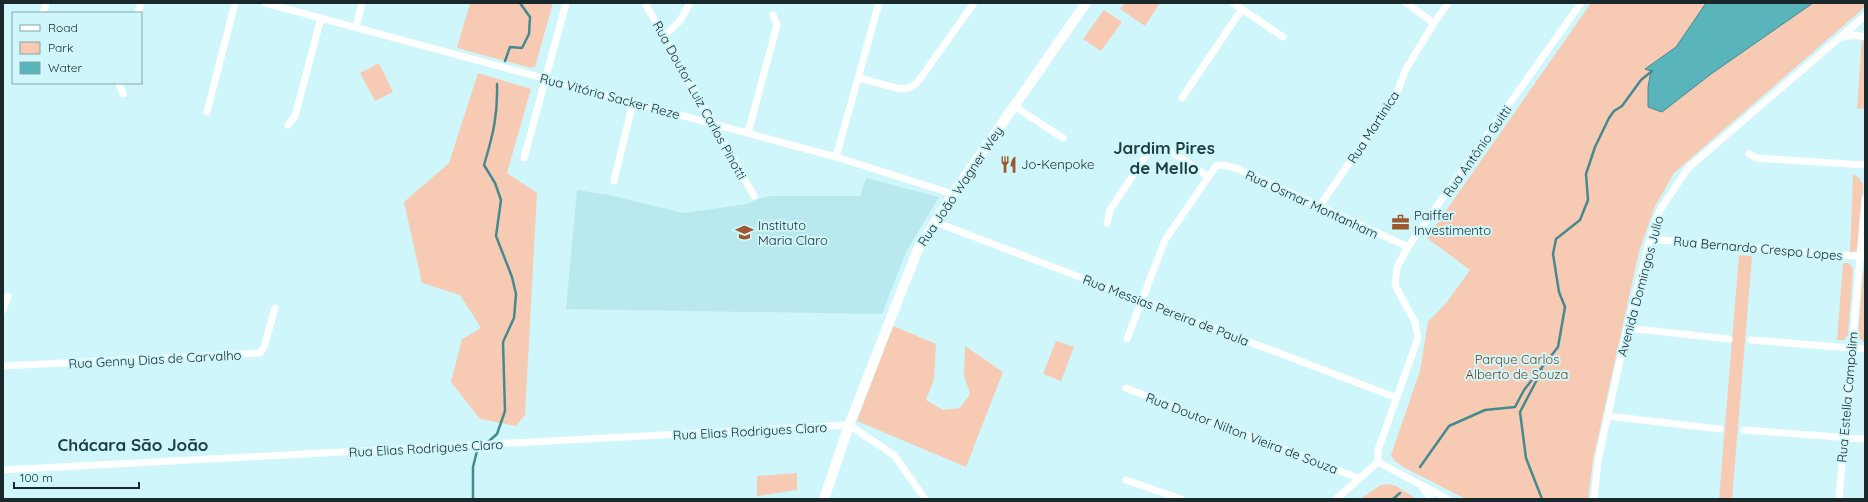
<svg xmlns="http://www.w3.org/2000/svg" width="1868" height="502" font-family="Quicksand,sans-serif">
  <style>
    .built { fill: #b9e9ee }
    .green { fill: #f7cbb3 }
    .water { fill: #5ab4bc; stroke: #468a90 }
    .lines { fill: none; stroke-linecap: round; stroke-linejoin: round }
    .stream { stroke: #468a90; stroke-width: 2.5 }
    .street { stroke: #fff; stroke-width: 7 }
    .secondary { stroke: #fff; stroke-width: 10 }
    .labels { text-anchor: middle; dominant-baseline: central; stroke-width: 4; stroke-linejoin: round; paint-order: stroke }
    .street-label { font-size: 13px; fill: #19282a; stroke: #cff6fa }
    .poi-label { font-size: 13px; fill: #19282a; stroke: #cff6fa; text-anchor: start }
    .park-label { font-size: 13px; fill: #783f1a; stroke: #cff6fa }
    .district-label { font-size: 17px; font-weight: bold; fill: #1d4043; stroke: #cff6fa }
  </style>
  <rect width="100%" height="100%" fill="#cff6fa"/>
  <!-- built -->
  <path class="built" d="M866 178 939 197 906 252 882 314 566 309 577 190 608 195 684 213 747 204 761 198 770 196H860Z"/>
  <!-- green -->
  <path class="green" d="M470 3H553L535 67 531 68 457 48Z
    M1124 3H1160L1145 26 1120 9Z
    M1591 3H1865V7L1674 173 1655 206 1639 252 1593 460 1588 499H1466L1405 468 1395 461 1391 455 1420 371 1428 322 1447 302 1470 270 1427 238Z
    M1104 10 1122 22 1101 51 1083 39Z
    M1862 39 1865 40V103L1864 108 1857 109Z
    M379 63 393 92 375 101 360 73Z
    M478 73 531 89 507 173 537 193 525 415 516 426 480 419 451 382 462 339 481 328 460 295 422 283 404 202 449 163Z
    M1853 174 1859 178 1863 184 1860 244 1858 250 1850 253Z
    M1739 255 1752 256 1732 499H1719Z
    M1843 263H1849L1853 269 1848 335 1844 340H1837Z
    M1865 270V343L1858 337 1863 271Z
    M893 326 936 344 934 379 926 400 943 410 960 408 970 394 964 375 965 346 1003 372 966 467 857 421Z
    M1056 341 1074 347 1061 381 1043 374Z
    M797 473V490L757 496V476Z
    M1390 484 1396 486 1417 499H1360L1381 485Z"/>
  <!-- water -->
  <path class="water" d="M1706 3H1813L1711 74 1662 112 1648 107V87L1651 71 1645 69 1676 47Z"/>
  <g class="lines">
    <!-- stream -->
    <path class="stream" d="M505 61 510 47 522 48 529 34 530 17 520 3
      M488 442 497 434 505 411 503 342 514 318 516 294 512 277 496 236 501 200 495 183 484 165C493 135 498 115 497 84
      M1420 467 1449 426 1485 410 1515 407 1524 390 1558 347 1565 307 1559 292 1553 254 1556 239 1580 220 1588 200 1586 174 1595 147 1609 118 1614 111 1622 106 1641 80 1652 71
      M473 499V467L477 451
      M1393 499 1400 493
      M1542 499 1526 458 1520 412 1542 370"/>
    <!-- street -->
    <path class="street" d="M265 3 836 157 953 194
      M645 3 754 196
      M1233 3 1283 37
      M1406 3 1434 23
      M43 13 46 3
      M138 13 141 3
      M356 27 362 3
      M664 36 680 21 690 3
      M1843 37 1854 35 1865 37
      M859 78 900 89 909 88 917 83 974 3
      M119 83 123 94
      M1182 98 1242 9
      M1014 106 1063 138
      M207 112 235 3
      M288 125 295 116 321 18
      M748 133 777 25 773 15
      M1749 154 1756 158 1865 165
      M836 157 879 3
      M524 158 566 3
      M614 181 633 102
      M1319 207 1396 95 1406 69 1434 23 1448 3
      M935 222 1397 398
      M1107 223 1110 210 1149 151 1153 147 1166 148 1207 176
      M1650 239 1865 257
      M3 310 8 296
      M1627 328 1729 339
      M1127 339 1165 240 1216 166 1223 165 1238 169 1408 247
      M1751 340 1865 349
      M3 366 260 353 264 347 275 308
      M1126 388 1358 478
      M1607 416 1720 429
      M1744 430 1865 439
      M1378 462V450L1418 338 1415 322 1395 285 1397 267 1408 247 1581 3
      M1378 462 1448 499
      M3 470 849 425 894 455 925 499
      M1126 480 1181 499
      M1423 488 1431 499
      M1336 499 1378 462
      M1594 499 1598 460 1627 328 1650 239 1660 210 1688 168 1865 16
      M1839 499 1865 199"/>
    <!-- secondary -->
    <path class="secondary" d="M824 499 849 425 918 249 953 194 1086 3"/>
  </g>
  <!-- icons -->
  <defs>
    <symbol id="restaurant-bare" viewBox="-9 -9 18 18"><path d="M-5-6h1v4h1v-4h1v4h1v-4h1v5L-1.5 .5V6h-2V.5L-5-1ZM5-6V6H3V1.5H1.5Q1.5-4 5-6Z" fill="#9e582d" stroke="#cff6fa" stroke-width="2.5" paint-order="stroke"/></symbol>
    <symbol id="office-bare" viewBox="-9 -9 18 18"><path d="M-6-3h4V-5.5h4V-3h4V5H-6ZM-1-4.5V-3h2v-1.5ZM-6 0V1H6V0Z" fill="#9e582d" stroke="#cff6fa" stroke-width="2.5" paint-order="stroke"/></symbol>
    <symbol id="school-bare" viewBox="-9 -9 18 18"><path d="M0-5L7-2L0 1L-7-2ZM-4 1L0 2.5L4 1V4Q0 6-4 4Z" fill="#9e582d" stroke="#cff6fa" stroke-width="2.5" paint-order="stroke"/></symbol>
  </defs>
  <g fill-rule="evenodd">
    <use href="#restaurant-bare" x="996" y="152" width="25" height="25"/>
    <use href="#office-bare" x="1388" y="210" width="25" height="25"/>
    <use href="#school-bare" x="732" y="220" width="25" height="25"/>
  </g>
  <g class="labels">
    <!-- street labels -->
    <g class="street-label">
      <text transform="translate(610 96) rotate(15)">Rua Vitória Sacker Reze</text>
      <text transform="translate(700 100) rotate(61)">Rua Doutor Luiz Carlos Pinotti</text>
      <text transform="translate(1373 127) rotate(-57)">Rua Martinica</text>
      <text transform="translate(1477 151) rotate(-55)">Rua Antônio Guitti</text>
      <text transform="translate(960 186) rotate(-56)">Rua João Wagner Wey</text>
      <text transform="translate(1312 204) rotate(25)">Rua Osmar Montanham</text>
      <text transform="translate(1758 248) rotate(5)">Rua Bernardo Crespo Lopes</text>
      <text transform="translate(1640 286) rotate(-75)">Avenida Domingos Julio</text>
      <text transform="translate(1166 310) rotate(21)">Rua Messias Pereira de Paula</text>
      <text transform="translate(155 359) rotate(-3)">Rua Genny Dias de Carvalho</text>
      <text transform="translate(1847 397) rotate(-85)">Rua Estella Campolim</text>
      <text transform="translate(750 431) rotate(-3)">Rua Elias Rodrigues Claro</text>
      <text transform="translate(1242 433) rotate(21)">Rua Doutor Nilton Vieira de Souza</text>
      <text transform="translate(426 448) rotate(-3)">Rua Elias Rodrigues Claro</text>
    </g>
    <!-- poi labels -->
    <g class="poi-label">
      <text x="1021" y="164">Jo-Kenpoke</text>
      <text x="1414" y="215">Paiffer<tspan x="1414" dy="15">Investimento</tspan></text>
      <text x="758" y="225">Instituto<tspan x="758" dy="15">Maria Claro</tspan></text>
    </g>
    <!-- park labels -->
    <g class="park-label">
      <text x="1517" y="359">Parque Carlos<tspan x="1517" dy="15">Alberto de Souza</tspan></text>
    </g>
    <!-- district labels -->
    <g class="district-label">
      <text x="1164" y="147">Jardim Pires<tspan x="1164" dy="20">de Mello</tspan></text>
      <text x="133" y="444">Chácara São João</text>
    </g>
  </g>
  <!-- border -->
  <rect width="1868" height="502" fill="none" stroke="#19282a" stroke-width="8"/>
  <!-- legend -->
  <rect x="12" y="12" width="130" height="72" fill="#cff6fa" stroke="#86a4a7"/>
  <rect x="20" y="25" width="20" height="6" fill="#ffffff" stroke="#86a4a7"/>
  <text x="48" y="32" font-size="12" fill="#19282a">Road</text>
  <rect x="20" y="42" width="20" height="12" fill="#f7cbb3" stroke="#86a4a7"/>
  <text x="48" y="52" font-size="12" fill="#19282a">Park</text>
  <rect x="20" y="62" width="20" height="12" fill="#5ab4bc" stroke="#86a4a7"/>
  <text x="48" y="72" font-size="12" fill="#19282a">Water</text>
  <!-- scale -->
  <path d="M14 482v6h125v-6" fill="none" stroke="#19282a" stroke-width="2"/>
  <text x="20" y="482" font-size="12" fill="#19282a" stroke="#cff6fa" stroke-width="3" paint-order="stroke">100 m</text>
</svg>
